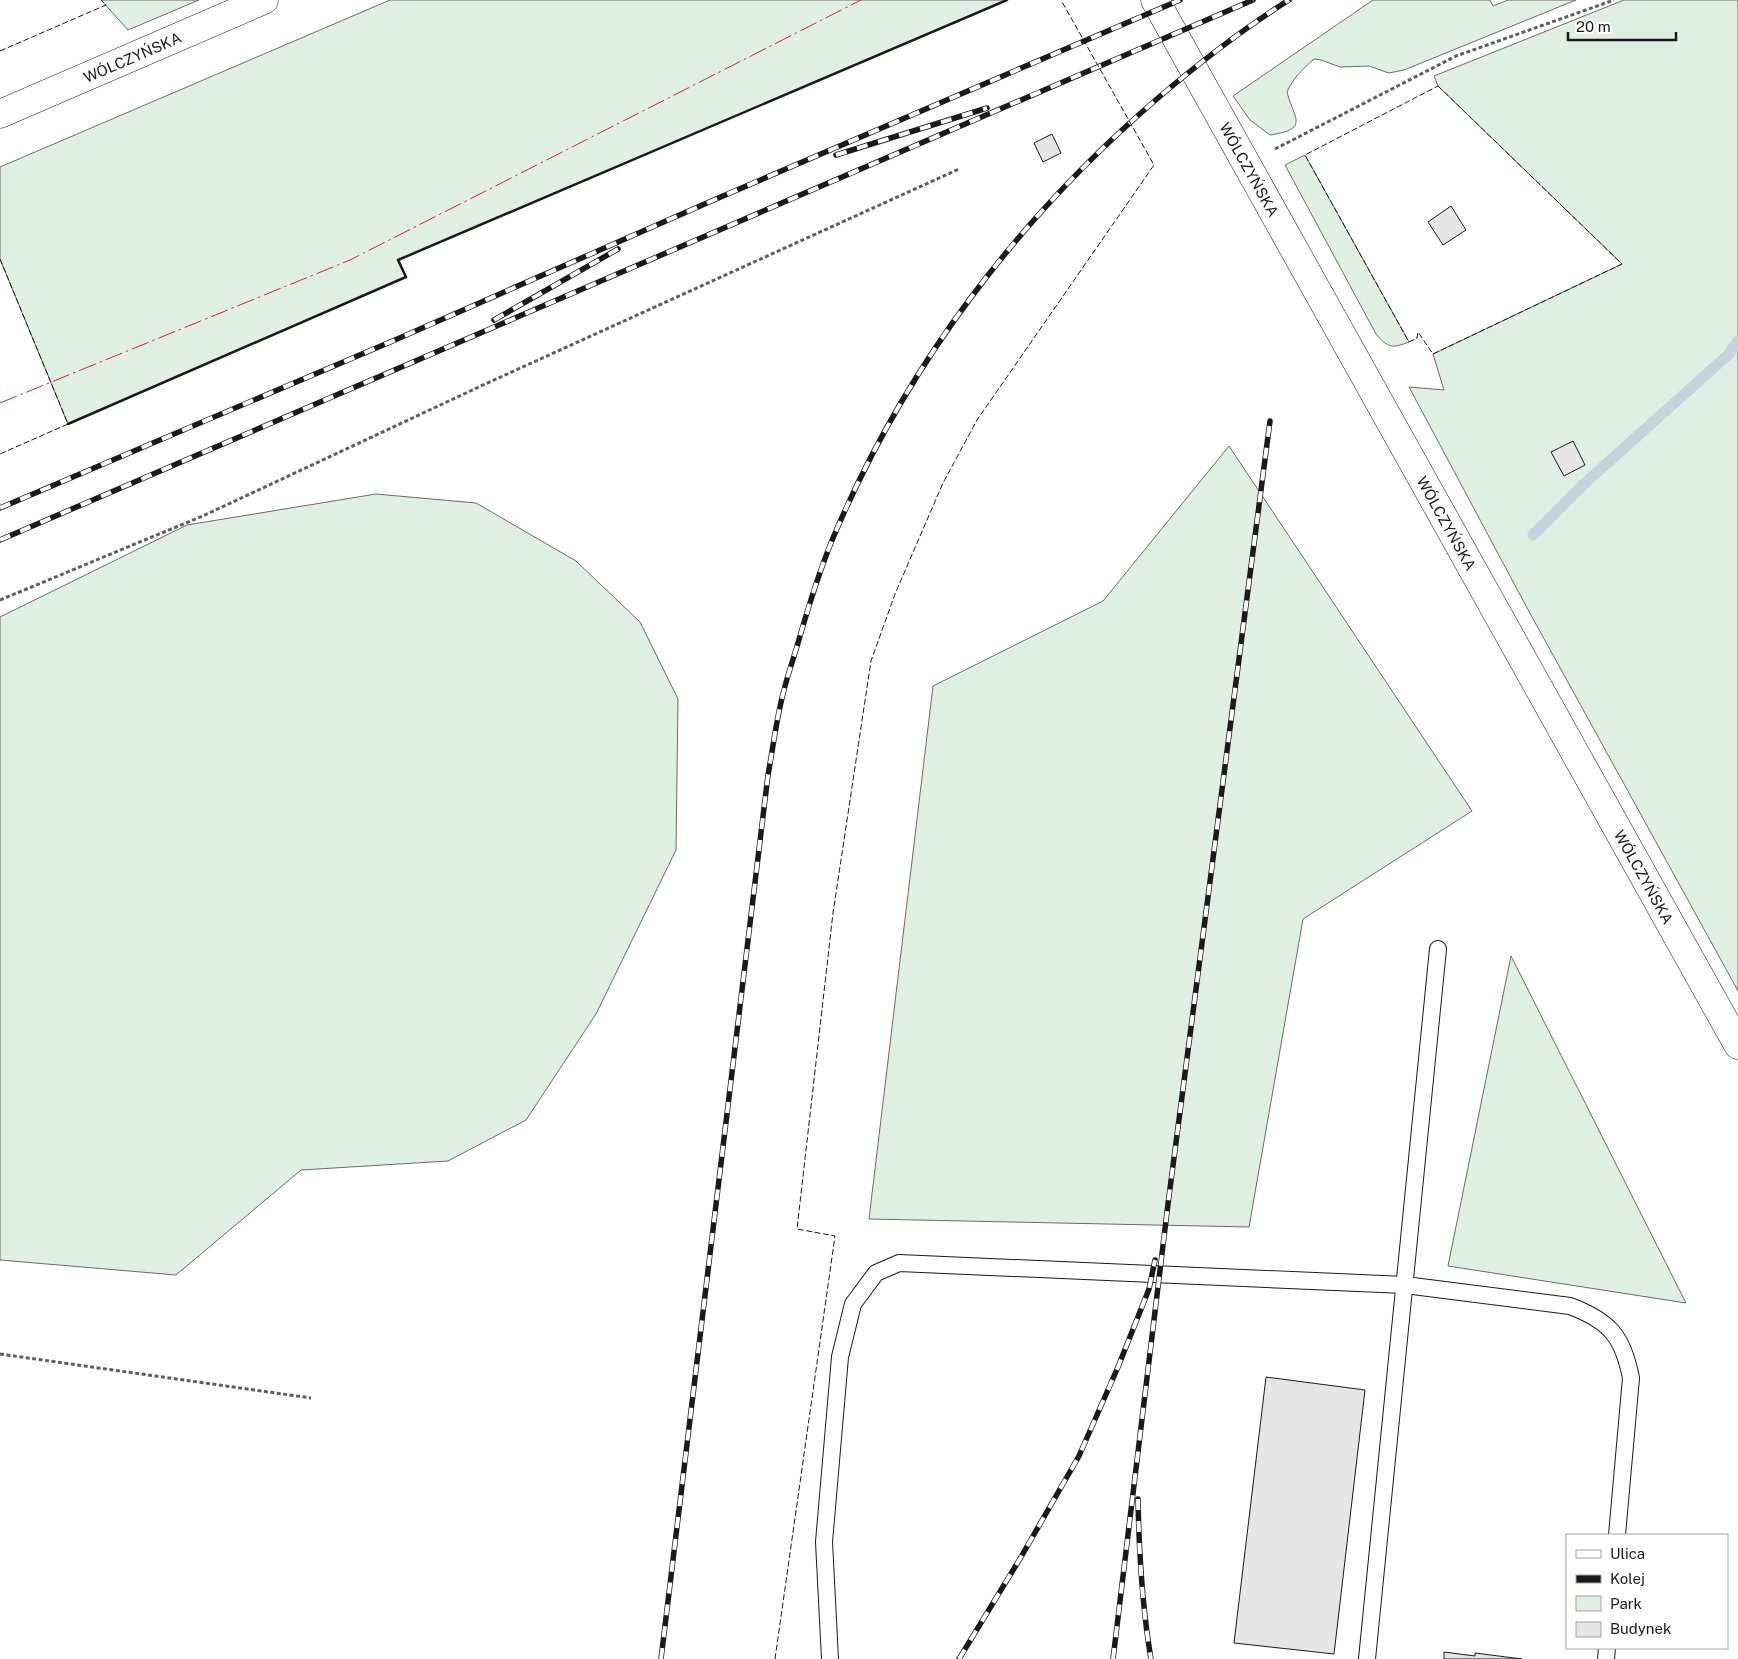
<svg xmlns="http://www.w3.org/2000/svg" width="1738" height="1659" font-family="'Public Sans',sans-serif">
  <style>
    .green { fill: #e0efe3; stroke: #6a6a6a }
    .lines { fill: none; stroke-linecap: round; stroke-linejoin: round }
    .stream { stroke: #c6d2dc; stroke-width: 11 }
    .building { fill: #e6e6e6; stroke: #1a1a1a }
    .lane-casing { stroke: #1a1a1a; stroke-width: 18 }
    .secondary-casing { stroke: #1a1a1a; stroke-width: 29 }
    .path { stroke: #5f5f5f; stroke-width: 3; stroke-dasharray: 4 2.5; stroke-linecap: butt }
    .lane { stroke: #fff; stroke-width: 16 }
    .secondary { stroke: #fff; stroke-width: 28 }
    .rail-casing { stroke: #1a1a1a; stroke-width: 5.5 }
    .rail { stroke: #fff; stroke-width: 4; stroke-dasharray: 11; stroke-linecap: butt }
    .fence { stroke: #1a1a1a; stroke-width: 1; stroke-dasharray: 6 2.5; stroke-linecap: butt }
    .wall { stroke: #1a1a1a; stroke-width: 2.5 }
    .power { stroke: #c62828; stroke-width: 1; stroke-dasharray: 18 4 2.5 4; stroke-linecap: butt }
    .labels { text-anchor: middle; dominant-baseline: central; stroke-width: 4; stroke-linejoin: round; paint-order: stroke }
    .street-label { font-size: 15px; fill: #1a1a1a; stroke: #fff }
  </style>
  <rect width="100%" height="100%" fill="#fff"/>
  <!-- green -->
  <path class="green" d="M101 0H199L128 30Z
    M390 0H1007L399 260 406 277 68 424 0 259V167Z
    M1373 0H1490L1493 6 1508 0H1576L1404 70 1389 73 1369 66 1340 67 1321 60 1314 59C1303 69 1293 78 1287 92 1294 119 1310 129 1270 135L1250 120 1233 96Z
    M1624 0H1738V991L1526 606 1409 387 1444 390 1433 354 1622 264 1438 86 1434 76Z
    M1305 155 1409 342C1392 348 1389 349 1376 334L1285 165Z
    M1229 446 1472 811 1303 919 1249 1227 869 1219 933 686 1103 601Z
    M376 494 476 503 576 561 640 622 678 699 676 850 596 1014 526 1120 448 1161 301 1170 176 1275 0 1260V617L187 525Z
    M1511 956 1686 1303 1448 1266Z"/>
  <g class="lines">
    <!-- stream -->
    <path class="stream" d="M1533 535 1585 483 1729 354 1738 341"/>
  </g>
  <!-- building -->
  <path class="building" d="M1052 134 1061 153 1043 162 1034 143Z
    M1451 206 1466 230 1443 245 1428 222Z
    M1573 441 1585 465 1564 476 1551 452Z
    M1266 1377 1365 1390 1334 1654 1234 1643Z
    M1444 1652 1475 1656V1653L1522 1659H1444Z"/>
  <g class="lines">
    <defs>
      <path id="lane" d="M830 1659 824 1542 840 1357 853 1304 876 1273 899 1263 1405 1285 1570 1306C1610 1321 1623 1337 1631 1378L1617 1535
        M1367 1659 1438 949
        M1606 1659 1607 1648"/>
      <g id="secondary">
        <path id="s1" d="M1155 0 1738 1045"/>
        <path id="s2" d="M0 114 264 0"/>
      </g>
    </defs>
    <!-- lane casing -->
    <use href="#lane" class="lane-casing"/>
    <!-- secondary casing -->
    <use href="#secondary" class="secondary-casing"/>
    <!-- path -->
    <path class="path" d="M1275 149 1456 56 1614 0
      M0 600 205 515 483 385 959 169
      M0 1354 311 1398"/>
    <!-- lane -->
    <use href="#lane" class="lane"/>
    <!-- secondary -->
    <use href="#secondary" class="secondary"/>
    <defs>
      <path id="rail" d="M836 155 987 108
        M494 320 618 249
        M0 508 395 340 716 199 1180 0
        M0 540 1253 0
        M1138 1499C1139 1553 1142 1606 1151 1659
        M661 1659 768 775C773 748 776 721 783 694 787 677 793 660 798 643 808 608 819 572 833 538 905 367 1017 219 1158 98 1199 63 1243 29 1289 0
        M959 1659 1021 1557 1079 1456 1118 1367 1149 1289 1155 1260
        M1113 1659 1168 1204 1270 421"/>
    </defs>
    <!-- rail casing -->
    <use href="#rail" class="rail-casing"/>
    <!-- rail -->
    <use href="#rail" class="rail"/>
    <!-- fence -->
    <path class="fence" d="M0 51 106 5 101 0
      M1438 86 1622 264 1433 354 1418 332 1417 338 1409 342 1305 155Z
      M0 259 68 424 0 454
      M775 1659 835 1236 797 1229 833 913 871 661 895 594 943 483 977 420 1154 165 1061 0"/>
    <!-- wall -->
    <path class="wall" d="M68 424 406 277 398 260 1007 0"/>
    <!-- power -->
    <path class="power" d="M0 403 350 260 861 0"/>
  </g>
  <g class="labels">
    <!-- street labels -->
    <g class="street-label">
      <text stroke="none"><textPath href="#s2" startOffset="144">WÓLCZYŃSKA</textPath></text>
      <text stroke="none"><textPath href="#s1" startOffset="194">WÓLCZYŃSKA</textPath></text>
      <text stroke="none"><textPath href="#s1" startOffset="599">WÓLCZYŃSKA</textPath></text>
      <text stroke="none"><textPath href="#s1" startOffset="1004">WÓLCZYŃSKA</textPath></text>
    </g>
  </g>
  <!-- legend -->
  <rect x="1566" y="1534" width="162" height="115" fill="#ffffff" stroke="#a3a3a3"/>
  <rect x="1576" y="1550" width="25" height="8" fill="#ffffff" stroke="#a3a3a3"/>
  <text x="1610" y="1559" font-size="15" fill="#1a1a1a">Ulica</text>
  <rect x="1576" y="1575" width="25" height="8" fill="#1a1a1a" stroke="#a3a3a3"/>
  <text x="1610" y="1584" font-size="15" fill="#1a1a1a">Kolej</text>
  <rect x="1576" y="1596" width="25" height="15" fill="#e0efe3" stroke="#a3a3a3"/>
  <text x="1610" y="1609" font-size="15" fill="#1a1a1a">Park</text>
  <rect x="1576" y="1622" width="25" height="15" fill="#e6e6e6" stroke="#a3a3a3"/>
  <text x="1610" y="1634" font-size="15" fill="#1a1a1a">Budynek</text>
  <!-- scale -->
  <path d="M1568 32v8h108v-8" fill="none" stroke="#1a1a1a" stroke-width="2.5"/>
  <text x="1576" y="32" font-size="15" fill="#1a1a1a" stroke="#ffffff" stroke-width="4" paint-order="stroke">20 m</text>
</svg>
